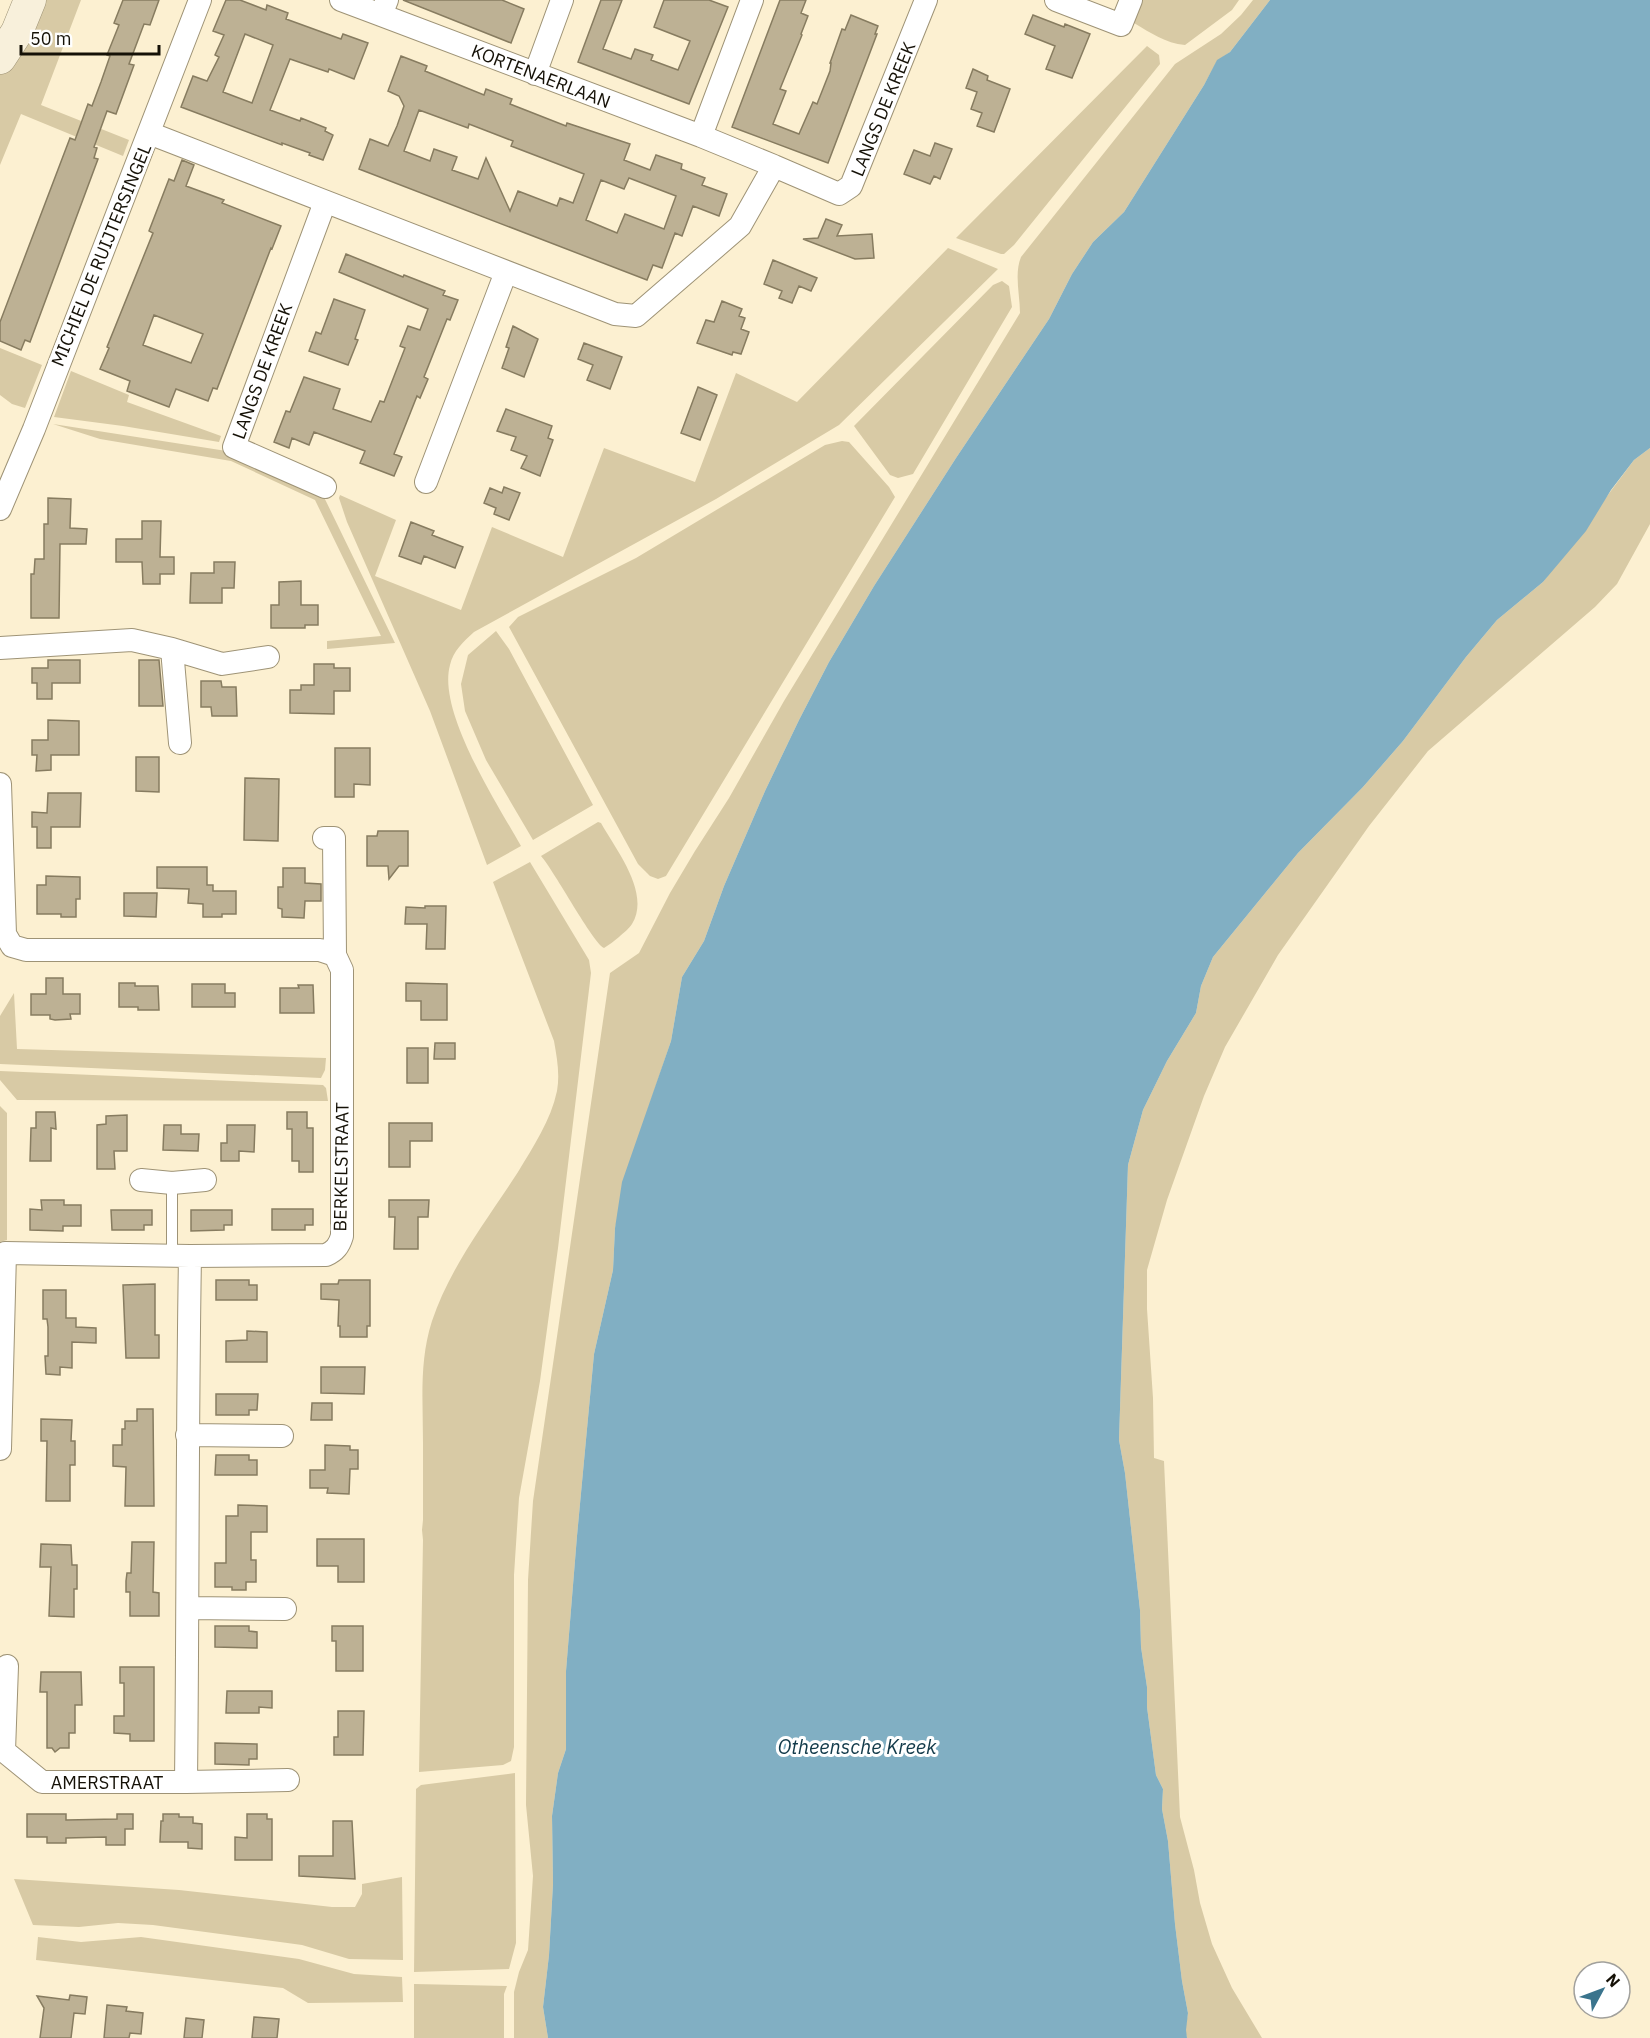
<svg xmlns="http://www.w3.org/2000/svg" width="1650" height="2038" font-family="'IBM Plex Sans',sans-serif">
  <style>
    .green { fill: #d8caa5 }
    .water { fill: #81afc3 }
    .building { fill: #bdb194; stroke: #877c60; stroke-width: 1.5; fill-rule: evenodd }
    .lines { fill: none; stroke-linecap: round; stroke-linejoin: round }
    .lane-casing { stroke: #9e9376; stroke-width: 12 }
    .street-casing { stroke: #9e9376; stroke-width: 24 }
    .secondary-casing { stroke: #9e9376; stroke-width: 33 }
    .lane { stroke: #fff; stroke-width: 10 }
    .street { stroke: #fff; stroke-width: 22 }
    .secondary { stroke: #f8f0db; stroke-width: 32 }
    .labels { text-anchor: middle; dominant-baseline: central; stroke-width: 6; stroke-linejoin: round; paint-order: stroke }
    .street-label { font-size: 18px; fill: #151107; stroke: #fff }
    .water-label { font-size: 20px; font-style: italic; fill: #123a4a; stroke: #fff }
  </style>
  <rect width="100%" height="100%" fill="#fcf0d1"/>
  <!-- green -->
  <path class="green" d="M38 0H81L41 105 129 140 123 156 21 114 0 165V68Z
    M1143 0H1239L1232 10 1185 45C1165 43 1151 33 1134 23Z
    M1253 0H1270L1230 52 1217 61 1204 85 1124 212 1093 242 1072 274 1049 319 956 458 874 586 829 662 799 720 765 791 724 886 704 941 682 977 671 1041 648 1109 615 1228 613 1270 594 1354 577 1536 566 1671V1749L558 1773 552 1816 553 1884 549 1955 543 2007 548 2038H514V1992L519 1972 528 1950 533 1876 526 1805 528 1580 533 1501 610 973 639 953 670 893 695 851 729 798 784 701 1020 313C1020 295 1014 274 1021 257L1175 64 1221 34 1241 15Z
    M1147 46 1159 55 1160 64 1014 245 1004 254H1001L956 238Z
    M948 248 998 269 839 425 716 499 474 632C464 641 453 651 450 665 437 712 498 805 521 846L487 865 430 711 347 522 339 498 340 495 396 520 375 576 461 610 492 527 563 557 604 448 695 482 736 373 797 402Z
    M1002 281 1009 286 1012 307 913 474 898 478 890 475 854 426 993 285Z
    M0 348 42 365 25 408 12 404 0 395Z
    M71 371 129 395 127 402 221 436 219 442 123 426 54 417Z
    M53 424 233 452 321 491 395 643 327 649V641L381 636 315 500 231 461 100 439Z
    M842 441 849 442 889 487 895 497 666 876 658 879 650 876 638 864 509 627 518 617 636 558 825 445Z
    M1650 448V524L1617 584 1595 607 1428 751 1369 826 1278 955 1225 1047 1204 1096 1167 1200 1147 1270V1309L1153 1398 1154 1458 1164 1461 1180 1817 1194 1870 1200 1903 1212 1944 1232 1988 1262 2038H1187L1185 2030 1188 2013 1182 1981 1175 1924 1168 1841 1162 1809 1163 1789 1156 1775 1147 1707V1687L1141 1647 1140 1610 1125 1473 1119 1440 1128 1165 1143 1110 1167 1061 1196 1013 1201 986 1213 957 1298 853 1363 787 1403 741 1466 657 1497 620 1543 582 1634 460Z
    M496 631 509 649 593 805 533 840 486 760 465 711 461 684 468 655Z
    M598 822 601 823C616 850 651 893 632 924 629 929 623 933 619 937 614 941 609 945 604 948 593 943 555 872 541 856Z
    M530 862 589 960 591 973 558 1248 540 1381 519 1498 514 1575V1747L511 1761 503 1765 419 1772 423 1540 422 1530 423 1520C423 1495 423 1469 423 1443 423 1402 419 1361 432 1321 450 1267 487 1220 518 1172 533 1147 551 1120 557 1091 560 1074 557 1058 554 1041L493 882Z
    M14 993 17 1049 326 1058 325 1070 321 1078 0 1064V1016Z
    M0 1071 323 1085 326 1088 328 1101 17 1100 0 1080Z
    M0 1106 7 1113V1240L0 1242Z
    M515 1773 516 1943 509 1969 414 1972 416 1789 421 1785Z
    M402 1877 403 1960 349 1959 302 1945 280 1942 153 1925 118 1923 79 1927 33 1925 14 1879 179 1890 332 1907H355L362 1894V1884Z
    M38 1937 81 1942 141 1937 299 1959 354 1974 402 1977 403 2002 308 2003 283 1988 36 1960Z
    M414 1984 507 1986 504 1994V2038H414Z"/>
  <!-- water -->
  <path class="water" d="M1270 0H1650V448L1634 460 1611 490 1586 531 1543 582 1497 620 1466 657 1403 741 1363 787 1298 853 1213 957 1201 986 1196 1013 1167 1061 1143 1110 1128 1165 1119 1440 1125 1473 1140 1610 1141 1647 1147 1687V1707L1156 1775 1163 1789 1162 1809 1168 1841 1175 1924 1182 1981 1188 2013 1186 2030 1187 2038H548L543 2007 549 1955 553 1884 552 1816 558 1773 566 1749V1671L577 1536 594 1354 613 1270 615 1228 622 1182 671 1041 682 977 704 941 724 886 765 791 799 720 829 662 874 586 956 458 1049 319 1072 274 1093 242 1124 212 1204 85 1217 60 1230 52Z"/>
  <!-- building -->
  <path class="building" d="M123 0H159L150 25 144 24 129 64 134 65 116 114 107 111 94 147 97 148 94 158 98 159 30 342 25 340 21 350 0 341V322L70 138 75 140 88 104 92 106 101 82 110 56 107 55 119 25 114 23Z
    M226 0H240L266 10 267 5 288 13 286 19 341 39 343 34 368 43 354 79 329 69 328 72 290 59 270 110 300 121 301 118 326 128 325 131 333 135 323 160 309 155 310 153 282 143V145L181 107 193 76 207 81 219 57 215 55 224 35 213 31ZM245 34 273 45 252 103 223 92Z
    M403 0H502L524 9 511 43Z
    M601 0H622L603 49 631 59 635 49 653 55 651 60 678 70 690 41 654 27 664 0H709L728 7 689 104 578 62Z
    M780 0H806L801 13 808 16 801 34 802 35 780 89 786 91 773 124 799 134 813 102 817 104 830 71 831 63H830L842 29 845 30 851 15 878 26 875 34H877L828 163 732 127Z
    M1033 15 1064 27 1065 24 1090 34 1072 78 1046 69 1055 46 1025 34Z
    M401 56 427 66 425 71 484 95 486 89 512 99 510 104 566 126 567 123 630 144 624 160 650 170 656 155 682 164 681 169 705 178 702 185 727 194 719 216 693 206 682 236 675 233 662 268 653 265 647 280 359 169 370 139 388 146 397 126 404 106 399 96 388 91ZM419 110 468 128 469 124 513 141 511 146 584 174 573 203 560 198 557 206 518 191 510 211 486 158 478 179 452 170 457 157 434 149 430 161 404 151ZM629 178 676 196 664 229 625 214 617 233 586 220 601 180 624 189Z
    M973 69 988 76 987 80 1010 89 994 132 977 126 982 113 971 109 977 92 966 88Z
    M935 143 952 149 940 179 934 176 930 184 904 174 914 150 930 156Z
    M182 160 194 165 186 186 224 200 222 203 281 226 272 249 271 248 217 389 213 388 208 401 176 389 169 407 127 391 130 381 100 369 109 348 107 347 153 233 149 231 169 179 174 181ZM154 315 203 334 191 363 143 345Z
    M826 219 842 225 837 236 872 234 874 258 855 259 803 239 818 238Z
    M346 254 403 277 404 275 445 291 443 295 458 300 450 320 447 319 424 377 428 379 420 398 417 396 394 454 402 457 394 476 360 463 365 451 314 432 309 445 292 438 289 448 274 442 286 411 290 412 304 377 340 389 333 409 371 422 380 401 384 402 405 348 400 346 408 326 420 330 428 309 339 272Z
    M773 260 817 278 811 291 799 286 792 303 779 298 782 291 764 284Z
    M334 299 365 310 355 339 358 340 348 365 309 351 316 332 321 334Z
    M722 301 742 309 739 316 745 318 741 329 749 332 741 354 733 352 732 355 697 343 706 320 714 322Z
    M513 326 538 339 524 377 502 368 509 348 506 347Z
    M584 343 622 357 610 389 587 380 593 365 578 359Z
    M698 387 717 395 700 440 681 433Z
    M506 409 552 426 548 438 553 440 540 476 521 468 527 456 511 450 516 437 497 431Z
    M504 487 520 493 509 520 494 514 496 508 484 503 490 488 502 493Z
    M48 498 71 499 70 528 87 529 86 544H60L59 618H31V574H34L35 559H44V524H48Z
    M142 521H161L160 557H174V574H160V584H143L142 562H116V539H142Z
    M411 522 434 531 432 535 463 547 455 568 424 556 421 564 399 556Z
    M214 562H235L234 588H222V603H190L191 573H214Z
    M301 581V605H318V625H305V628H271V605H279V582Z
    M48 660H80V683H52V699H37V683H32V668H48Z
    M139 660H159L163 706H139Z
    M314 664H334V668H350V691H334V714L290 713V690H301V685H314Z
    M201 681H221L222 687H236L237 716H212L211 707H201Z
    M48 720 79 721V755H51V770L36 771 37 755H32V740H48Z
    M335 748H370V785L354 784V797H335Z
    M136 757H159V792L136 791Z
    M245 778 279 779 278 841 244 840Z
    M48 793H81L80 827H51V848H37V827H32V812L47 813Z
    M378 831H408V866H399L389 879 388 866H367V836H377Z
    M157 867H207V885H213V891H236V914H222V917H203V904L188 903 189 889 157 888Z
    M283 868H305V883L321 884V901H305L304 918 282 917V909L278 908V887H283Z
    M46 876 80 877V899H76V917H61V914H37V885H46Z
    M124 893H157L156 917 124 916Z
    M425 906H446L445 949H426L427 924H405L406 907 425 908Z
    M46 978H63V994H80V1014H70L71 1019 55 1020 50 1019V1015H31V994H46Z
    M119 983H135V986H158L159 1010H138V1007H119Z
    M406 983 447 984V1020H421V1001H406Z
    M192 984H225V993H235V1007H192Z
    M298 985H313L314 1013H280V988H299Z
    M435 1043H455V1059H434Z
    M407 1048H428V1083H407Z
    M36 1112H55L56 1129 51 1128V1161H30L31 1128H36Z
    M287 1112H307V1128H313V1172H299V1161H292V1129H287Z
    M127 1115V1151H114L115 1169H97V1125L106 1124V1116Z
    M389 1123H432V1141H410V1167H389Z
    M164 1125H181V1134H199L198 1151 163 1150Z
    M227 1125H255L254 1152 239 1151V1161H221V1143H227Z
    M41 1200H64V1205H81V1226H63V1231L30 1230V1209L42 1210Z
    M389 1200H429L428 1217H418V1249H394L395 1217H389Z
    M272 1209H313V1225H305V1230H272Z
    M111 1210H152V1225H144V1230H112Z
    M191 1210H232V1225H224V1230L191 1231Z
    M216 1280H249V1285H257V1300H216Z
    M339 1280H370V1326H367V1337H340V1326H338L339 1300 321 1299V1284H338Z
    M155 1284V1335H159V1358H126L123 1285Z
    M43 1290H66V1318H76V1327L96 1328V1343L72 1342V1368L60 1367V1375L46 1374 45 1356H48V1327L47 1319H43Z
    M247 1331 267 1332V1362H226V1341L247 1340Z
    M321 1367H365L364 1394 321 1393Z
    M216 1394H258L257 1410H249V1415H216Z
    M312 1403H332V1420H311Z
    M137 1409H153L154 1506H125L126 1467 113 1466V1445H122V1429H125V1421H137Z
    M41 1419 72 1420 71 1441H75V1465H70V1501H46L47 1441H41Z
    M325 1445 350 1446V1450H358V1469H350L349 1494 327 1493 328 1488H310V1470H325Z
    M216 1455H249V1460H257V1475H215Z
    M238 1505 267 1506V1532H251V1560H256V1582H246V1590H232V1587H215V1563H226V1516H238Z
    M317 1539H364V1582H338V1566H317Z
    M132 1542H154L153 1592 159 1593V1616H130V1592H126V1581L127 1573H131Z
    M41 1544 71 1545 72 1565H77V1589H74V1617L49 1616 51 1567H40Z
    M215 1626H249V1631L257 1632V1648L215 1647Z
    M332 1626H363V1671H336V1641H332Z
    M120 1667H154V1741H130V1734L114 1733V1716H124V1683H120Z
    M41 1672H81L82 1705H75V1733H69V1748H60L55 1752 52 1748H47V1692H40Z
    M227 1691H272V1708L259 1707V1713H226Z
    M338 1711H364L363 1755H334V1737H338Z
    M215 1743 257 1744V1759H249V1765L215 1764Z
    M27 1814H66V1820L117 1819V1814H133V1829H125V1845H106V1837L66 1838V1843H47V1837H27Z
    M163 1814H179V1817H193V1823L202 1824V1849L188 1848V1842H160L161 1821H163Z
    M247 1814H267V1819H272V1860H235V1837L247 1838Z
    M333 1821H352L355 1879 299 1876V1856H333Z
    M70 1995 87 1997 85 2014 74 2013 71 2038H40L44 2008 37 1996 69 2000Z
    M107 2005 127 2007 126 2011 143 2013 141 2034 130 2033 129 2038H104Z
    M254 2017 279 2019 277 2038H252Z
    M186 2018 204 2020 202 2038H184Z"/>
  <g class="lines">
    <defs>
      <path id="lane" d="M172 1254V1183"/>
      <path id="street" d="M341 0 381 15
        M387 0 381 15 701 136 774 166
        M1056 0 1121 25 1131 0
        M535 74 562 0
        M149 133 615 314 636 316 740 226 774 166 839 194 851 186 926 0
        M701 136 752 0
        M325 202 234 447 325 487
        M426 482 506 272
        M0 509 34 429 200 0
        M0 648 132 640 172 649
        M180 743 172 649 222 664 268 657
        M0 784 5 934 12 946 26 950H320L335 955 342 970V1236C339 1246 335 1251 326 1255L190 1256 5 1253 0 1449
        M324 838H334L335 955
        M141 1180 172 1183 205 1180
        M187 1435 282 1436
        M188 1608 285 1609
        M0 1751H4L42 1782H186C188 1606 187 1431 190 1256
        M4 1751 7 1666
        M186 1782 288 1780"/>
      <path id="secondary" d="M0 58 17 32 30 0"/>
    </defs>
    <!-- lane casing -->
    <use href="#lane" class="lane-casing"/>
    <!-- street casing -->
    <use href="#street" class="street-casing"/>
    <!-- secondary casing -->
    <use href="#secondary" class="secondary-casing"/>
    <!-- lane -->
    <use href="#lane" class="lane"/>
    <!-- street -->
    <use href="#street" class="street"/>
    <!-- secondary -->
    <use href="#secondary" class="secondary"/>
  </g>
  <g class="labels">
    <!-- street labels -->
    <g class="street-label">
      <text transform="translate(541 76) rotate(21)">KORTENAERLAAN</text>
      <text transform="translate(883 109) rotate(-68)">LANGS DE KREEK</text>
      <text transform="translate(101 255) rotate(-68)">MICHIEL DE RUIJTERSINGEL</text>
      <text transform="translate(262 371) rotate(-70)">LANGS DE KREEK</text>
      <text transform="translate(341 1167) rotate(-89)">BERKELSTRAAT</text>
      <text x="107" y="1782">AMERSTRAAT</text>
    </g>
    <!-- water labels -->
    <g class="water-label">
      <text x="857" y="1746">Otheensche Kreek</text>
    </g>
  </g>
  <!-- north arrow -->
  <g transform="translate(1602 1990) rotate(49)"><circle r="28" fill="#ffffff" stroke="#a1a09c" stroke-width="1.5"/>
  <path d="M0-4.5L10 22L0 15L-10 22Z" fill="#3a748d"/>
  <text y="-9" font-size="16" font-weight="bold" text-anchor="middle" fill="#151107">N</text>
  </g>
  <!-- scale -->
  <path d="M21 45v9h138v-9" fill="none" stroke="#151107" stroke-width="3"/>
  <text x="30" y="45" font-size="18" fill="#151107" stroke="#ffffff" stroke-width="4.5" paint-order="stroke">50 m</text>
</svg>
